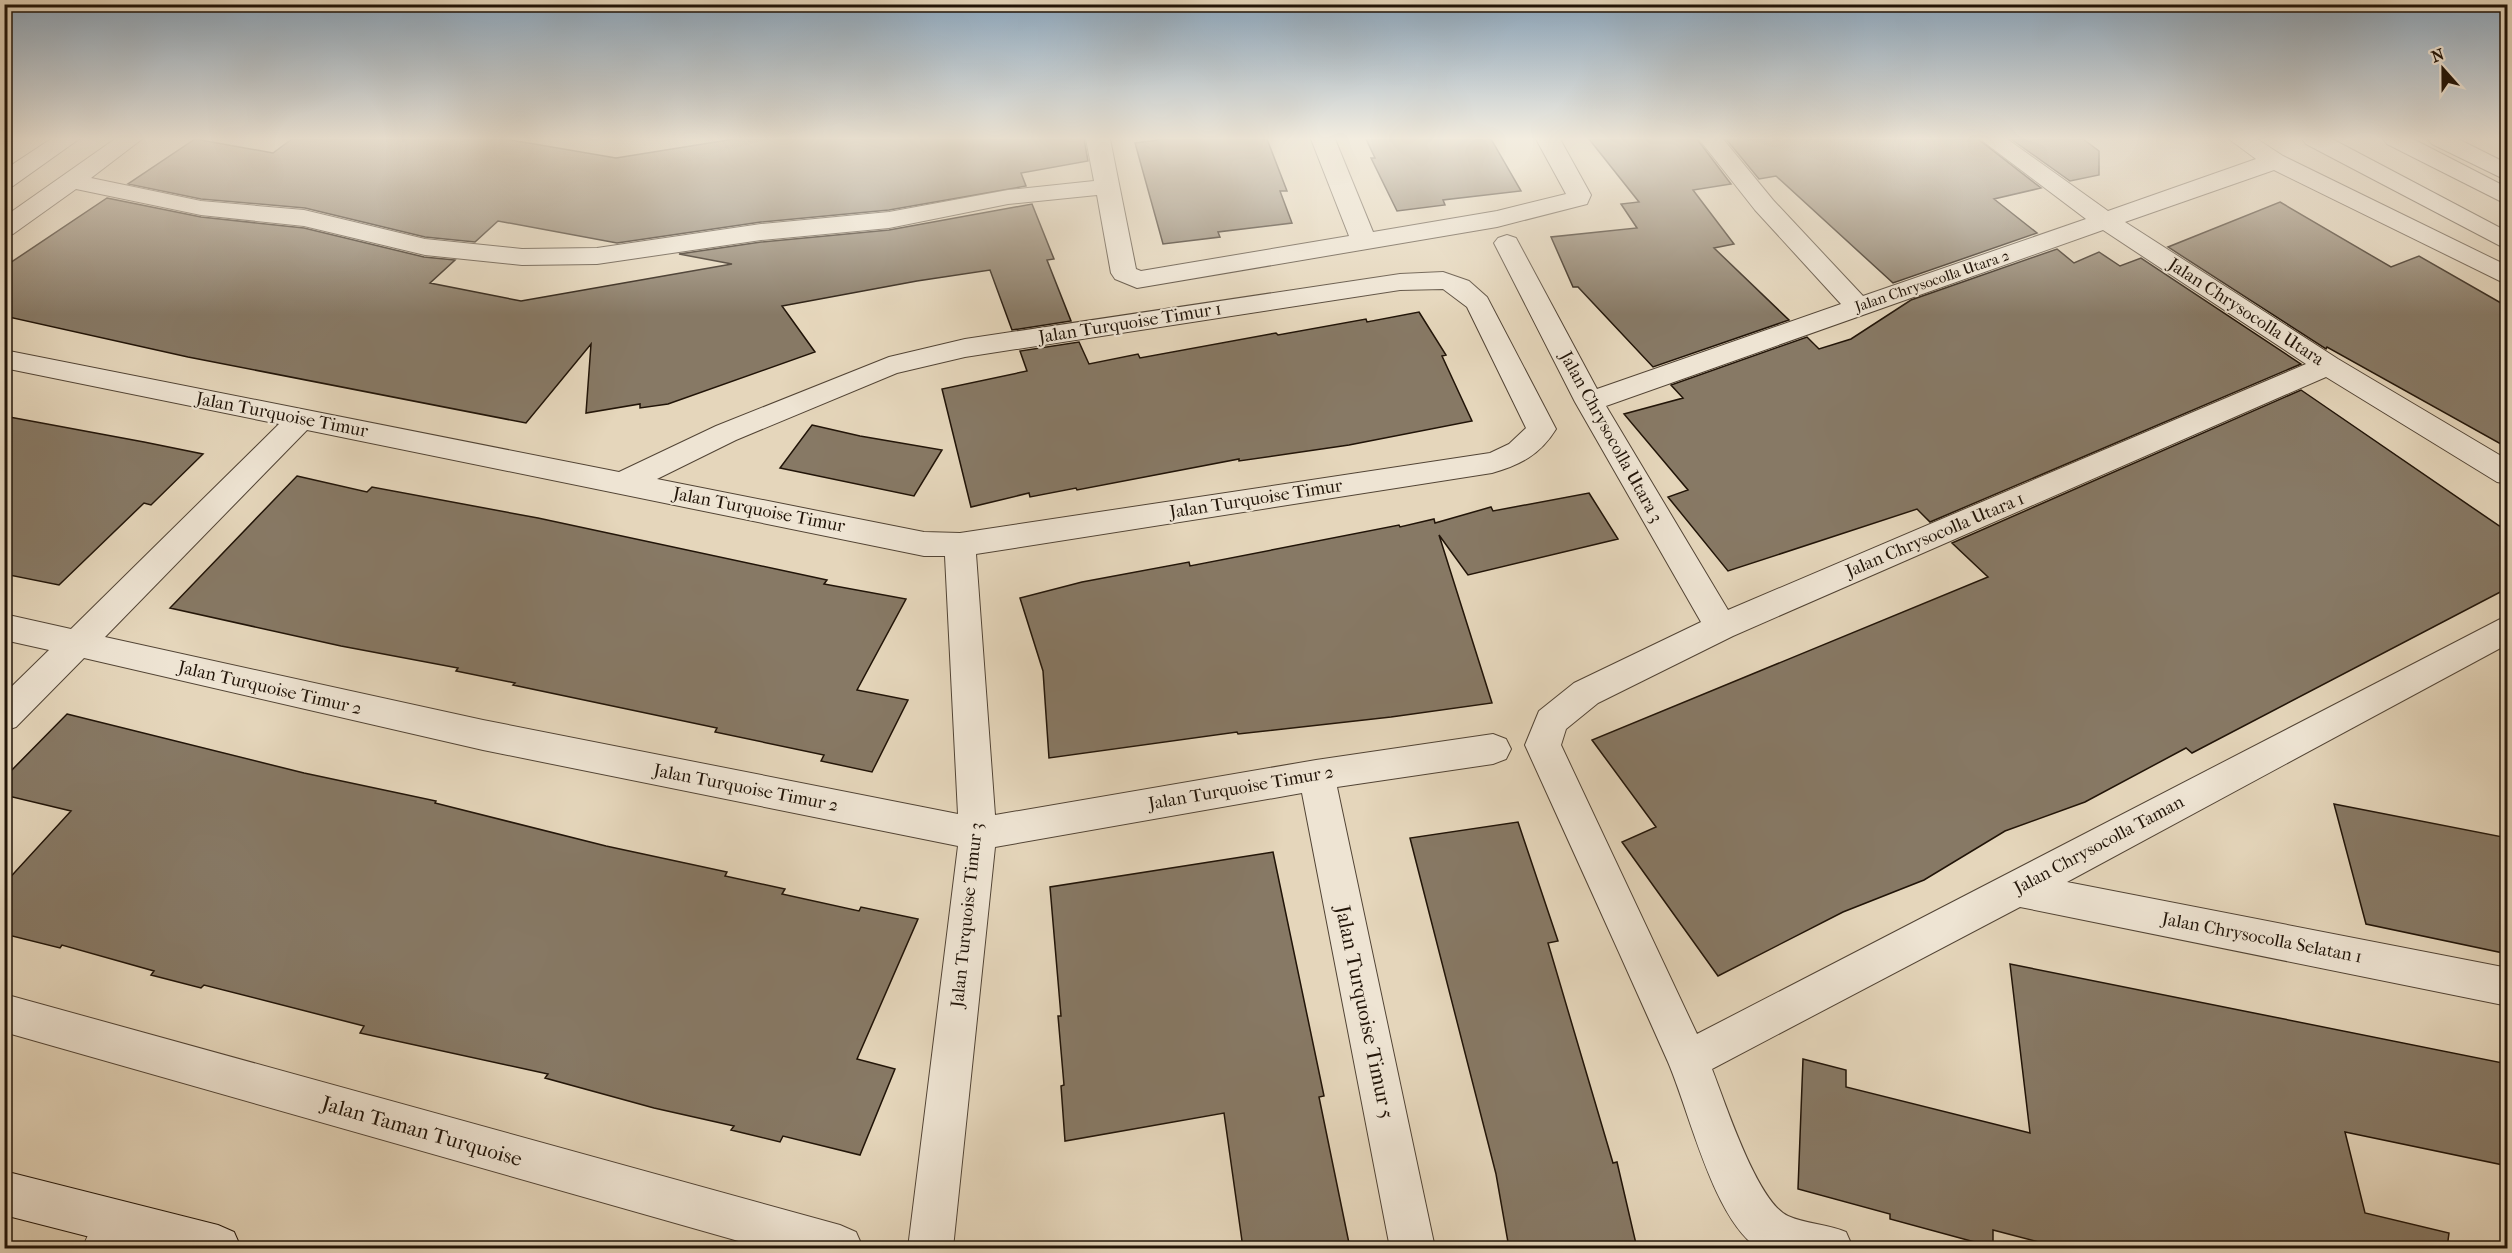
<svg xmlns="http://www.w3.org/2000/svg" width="2512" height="1253" font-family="'IM FELL French Canon',serif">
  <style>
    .building { fill: #877965; stroke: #211408; stroke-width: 1.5 }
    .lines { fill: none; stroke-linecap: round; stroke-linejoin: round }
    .minor-casing { stroke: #524435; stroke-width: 2 }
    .tertiary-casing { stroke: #524435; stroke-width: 2 }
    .secondary-casing { stroke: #211408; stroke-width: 2 }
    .minor { fill: #eee4d3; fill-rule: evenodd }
    .tertiary { fill: #eee4d3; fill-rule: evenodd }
    .secondary { fill: #eee4d3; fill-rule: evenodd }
    .labels { text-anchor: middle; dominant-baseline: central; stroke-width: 4.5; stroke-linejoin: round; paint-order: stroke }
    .far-street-label { font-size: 15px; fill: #211408; stroke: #eee4d3 }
    .street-label { font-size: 18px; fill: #211408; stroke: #eee4d3 }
    .near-street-label { font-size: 21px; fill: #211408; stroke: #eee4d3 }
  </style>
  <rect width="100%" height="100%" fill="#e5d6bb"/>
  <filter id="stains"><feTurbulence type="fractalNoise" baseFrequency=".00333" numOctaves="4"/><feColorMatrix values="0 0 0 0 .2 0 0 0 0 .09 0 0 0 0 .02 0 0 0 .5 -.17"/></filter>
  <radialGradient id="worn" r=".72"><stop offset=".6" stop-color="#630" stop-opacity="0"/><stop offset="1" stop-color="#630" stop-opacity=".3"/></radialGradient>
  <!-- building -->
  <path class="building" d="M195 139 273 153 292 139H505L616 158 734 139H1084L1088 161 1021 173 1026 186 889 210 761 222 617 243 498 221 475 242 425 237 305 208 201 199 128 184Z
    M1166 139H1267L1287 191H1280L1292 223 1218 232 1220 237 1163 244 1135 143Z
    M1366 139H1491L1521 191 1443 200 1445 205 1397 211 1371 158H1375Z
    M1589 139H1697L1731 184 1693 190 1734 244 1714 248 1789 320 1653 367 1578 287H1573L1551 237 1637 228 1621 204 1639 202Z
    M1726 139H1978L2041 188 1994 199 2037 233 1893 283 1776 176 1759 179Z
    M2011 139H2083L2099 151V175L2070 181Z
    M107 198 201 217 304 228 424 257 455 260 430 283 521 301 732 264 679 254 761 242 889 230 1032 204 1054 259 1047 260 1071 321 1012 330 990 270 917 281 782 306 815 352 668 404 640 408V404L586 413 591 344 526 423 188 357 4 316V267Z
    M2280 202 2391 267 2419 256 2508 307V448L2327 347 2326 349 2168 247Z
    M2057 249 2074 263 2099 252 2120 266 2141 258 2301 364 1930 522 1917 509 1728 571 1668 497 1688 490 1624 414 1683 398 1671 385 1807 337 1819 349 1851 339 1911 300Z
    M1419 312 1446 355 1442 356 1472 421 1349 445 1239 461V459L1077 490 1076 488 1030 497 1029 493 971 507 942 389 1027 371 1020 351 1079 342 1089 364 1138 354 1140 358 1276 333 1278 335 1366 319 1367 322Z
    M2301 390 2508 532V588L2192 753 2186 748 2085 802 2005 831 1924 880 1843 912 1718 976 1622 842 1656 827 1592 740 1988 577 1952 543Z
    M4 416 144 442 203 454 151 505 144 503 59 585 4 574Z
    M812 425 860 436 942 450 914 496 780 468Z
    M297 476 367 492 372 487 538 518 827 580 824 584 906 599 857 690 908 700 872 772 821 761 824 755 715 732 717 728 513 685 515 683 456 671 458 668 341 646 170 608Z
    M1589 493 1618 539 1468 575 1439 535 1492 703 1391 717 1238 734 1237 732 1049 758 1043 671 1020 598 1082 582 1189 562 1190 566 1399 525 1400 527 1434 519 1435 523 1491 507 1493 511Z
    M67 714 304 773 436 801 435 803 606 846 727 872 725 876 785 889 782 894 859 911 861 907 918 919 857 1059 895 1069 860 1155 783 1136 780 1142 731 1130 734 1126 654 1108 545 1078 548 1074 360 1033 364 1026 204 985 201 988 151 975 154 971 62 945 60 948 4 934V884L71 811 4 795V778Z
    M2334 804 2508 838V954L2366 924Z
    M1518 822 1558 941 1548 943 1613 1163 1617 1162 1637 1248H1509L1496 1174 1410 838Z
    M1273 852 1324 1096 1319 1097 1350 1248H1243L1224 1113 1065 1141 1061 1086 1064 1085 1058 1016H1061L1050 887Z
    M2010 964 2508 1064V1166L2345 1132 2365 1213 2449 1233 2447 1248H2062L1993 1230V1247L1890 1219V1214L1798 1189 1803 1059 1846 1070V1087L2030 1133Z"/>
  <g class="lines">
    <defs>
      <path id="minor" d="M51 139H79L13 186 4 188V170Z
        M115 139H142L91 178 201 201 304 210 425 239 522 249 597 248 761 224 889 212 1008 190 1094 181 1086 139H1110L1136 269 1141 271 1349 236 1311 139H1335L1373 232 1497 211 1566 194 1536 139H1560L1591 195 1587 204 1497 227 1137 288 1115 279 1111 273 1097 195 1008 204 889 228 761 240 597 264 522 265 425 255 304 226 201 215 76 189 13 234 4 236V217Z
        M1699 139H1723L1773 200 1863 296 2086 219 1980 139H2007L2108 211 2256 159 2229 139H2257L2283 156 2508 266V285L2274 170 2125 222 2338 359 2508 460V484L2497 482 2326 377 1733 636 1598 703 1566 729 1561 745 1697 1034 2508 615V644L2067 882 2508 968V1006L2020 907 1712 1069C1725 1102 1757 1202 1788 1216 1806 1224 1827 1224 1846 1232L1853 1248H1758C1713 1218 1690 1113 1668 1062 1621 956 1573 851 1525 745L1539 711 1574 683 1701 622 1575 402 1494 243 1498 238 1507 235 1516 238 1597 389 1841 304 1755 210ZM2103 230 2306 364 1728 610 1606 406Z
        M2428 139H2458L2508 164V181L2432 144Z
        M1443 272 1469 281 1487 297 1556 429C1540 455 1520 465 1492 473L976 554 995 815 1316 760 1493 734 1506 739 1511 749 1506 759 1493 764 1337 787 1435 1248H1390L1302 793 995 847 953 1248H908L958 846 483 750 84 658 16 727 4 731V694L49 650 4 640V614L71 629 279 424 4 368V350L619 472 716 426 889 357 965 339 1400 274ZM1443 289 1467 307 1526 428 1509 444 1490 453 960 533 924 532 657 479 736 440 897 373 965 357 1400 290ZM307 430 924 556H945L958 814 483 720 105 637Z
        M4 994 840 1225 856 1232 863 1248H763L4 1032Z
        M122 1202 138 1208 144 1224 132 1248H83C90 1227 101 1210 122 1202Z"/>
      <path id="tertiary" d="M2302 139H2332L2508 232V250L2306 144Z
        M2383 139H2413L2508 188V205L2387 144Z"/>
      <path id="secondary" d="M4 1171 218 1225 234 1232 241 1248H133L4 1215Z"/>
    </defs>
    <!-- minor casing -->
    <use href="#minor" class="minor-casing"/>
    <!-- tertiary casing -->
    <use href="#tertiary" class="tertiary-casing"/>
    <!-- secondary casing -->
    <use href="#secondary" class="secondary-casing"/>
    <!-- minor -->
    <use href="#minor" class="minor"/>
    <!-- tertiary -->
    <use href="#tertiary" class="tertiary"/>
    <!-- secondary -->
    <use href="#secondary" class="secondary"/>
  </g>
  <!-- sky -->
  <linearGradient id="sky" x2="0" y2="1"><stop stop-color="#8ca7be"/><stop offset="0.44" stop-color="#f3ede0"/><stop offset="1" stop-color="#f3ede0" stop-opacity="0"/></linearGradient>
  <rect width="2512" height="315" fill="url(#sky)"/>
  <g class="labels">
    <!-- far-street labels -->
    <g class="far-street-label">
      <text transform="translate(1932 281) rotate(-19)">Jalan Chrysocolla Utara 2</text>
    </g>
    <!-- street labels -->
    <g class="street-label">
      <text transform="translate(2246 312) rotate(33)">Jalan Chrysocolla Utara</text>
      <text transform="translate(1130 323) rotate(-9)">Jalan Turquoise Timur 1</text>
      <text transform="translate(282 415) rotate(11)">Jalan Turquoise Timur</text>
      <text transform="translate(1611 437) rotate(61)">Jalan Chrysocolla Utara 3</text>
      <text transform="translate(1256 499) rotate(-9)">Jalan Turquoise Timur</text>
      <text transform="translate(759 510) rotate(11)">Jalan Turquoise Timur</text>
      <text transform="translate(1935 535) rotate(-23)">Jalan Chrysocolla Utara 1</text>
      <text transform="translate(270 688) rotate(13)">Jalan Turquoise Timur 2</text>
      <text transform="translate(746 788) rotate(11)">Jalan Turquoise Timur 2</text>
      <text transform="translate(1241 788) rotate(-10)">Jalan Turquoise Timur 2</text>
      <text transform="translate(2099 845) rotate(-28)">Jalan Chrysocolla Taman</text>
      <text transform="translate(967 915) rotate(-84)">Jalan Turquoise Timur 3</text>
      <text transform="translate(2262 938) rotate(11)">Jalan Chrysocolla Selatan 1</text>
    </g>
    <!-- near-street labels -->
    <g class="near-street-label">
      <text transform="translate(1365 1012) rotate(78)">Jalan Turquoise Timur 5</text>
      <text transform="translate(422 1131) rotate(16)">Jalan Taman Turquoise</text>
    </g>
  </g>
  <!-- margin -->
  <rect width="2512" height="1253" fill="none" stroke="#e5d6bb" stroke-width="24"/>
  <rect x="6" y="6" width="2500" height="1241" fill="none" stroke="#211408" stroke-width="3"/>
  <rect x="12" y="12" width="2488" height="1229" fill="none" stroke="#211408" stroke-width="1.5"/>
  <!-- north arrow -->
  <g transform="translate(2443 69) rotate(339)" stroke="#eee4d3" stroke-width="4.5" paint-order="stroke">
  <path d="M0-4.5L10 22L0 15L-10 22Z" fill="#211408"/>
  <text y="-9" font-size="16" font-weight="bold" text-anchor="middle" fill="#211408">N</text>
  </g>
  <rect width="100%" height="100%" filter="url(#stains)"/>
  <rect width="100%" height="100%" fill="url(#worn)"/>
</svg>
